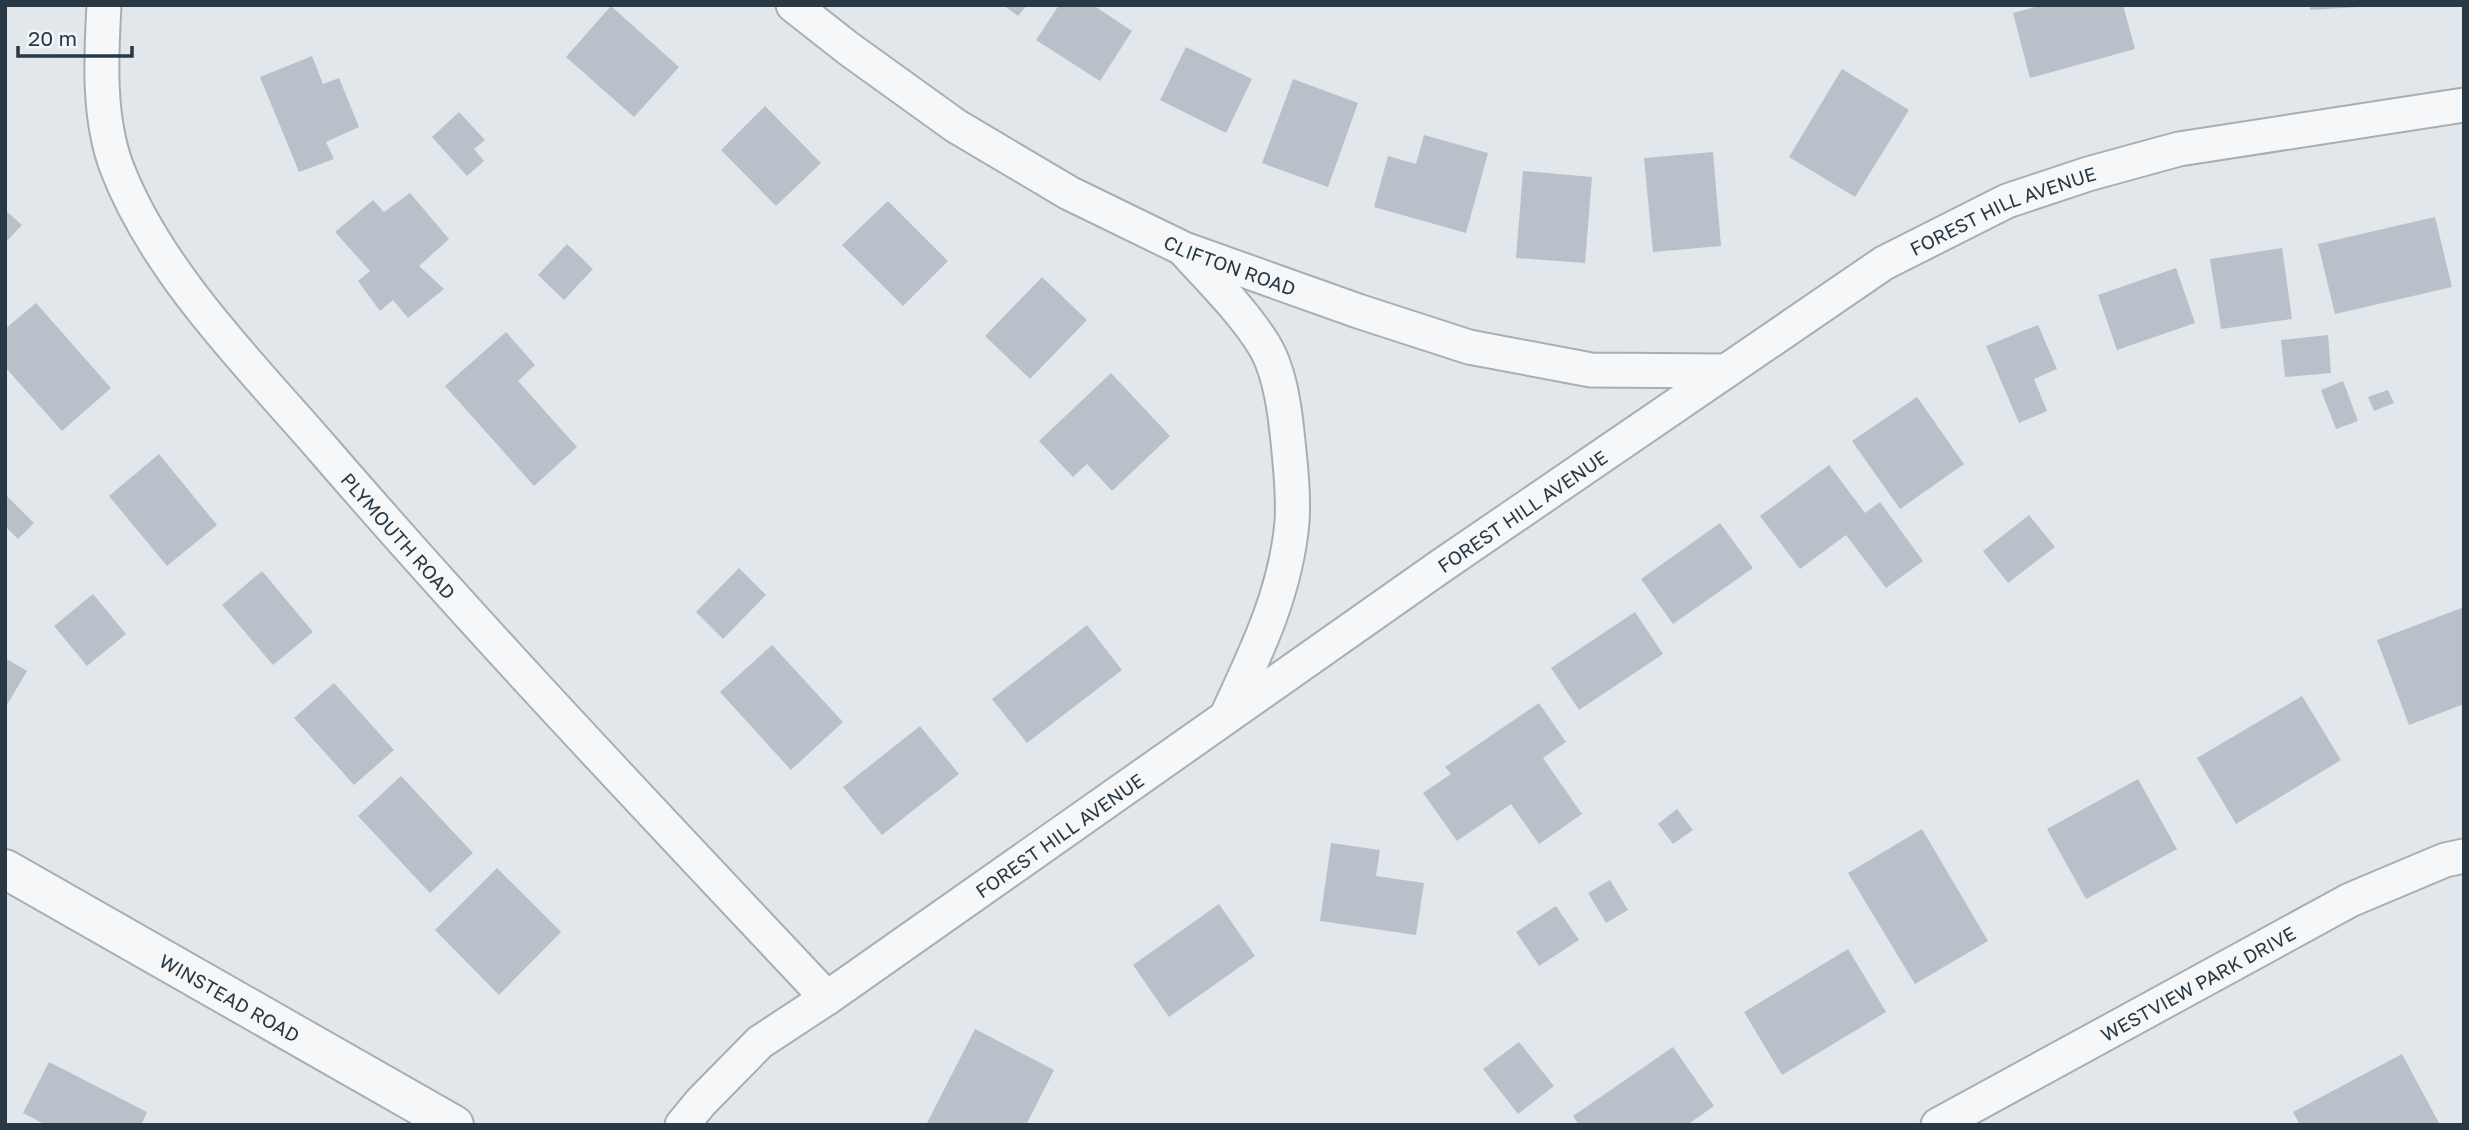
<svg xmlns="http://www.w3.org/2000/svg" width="2469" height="1130" font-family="'Golos Text',sans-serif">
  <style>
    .building { fill: #b8c1ca }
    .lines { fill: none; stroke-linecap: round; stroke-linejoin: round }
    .minor-casing { stroke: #a6afb6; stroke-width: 37 }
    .tertiary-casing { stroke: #a6afb6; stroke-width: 42 }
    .minor { stroke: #f5f7f9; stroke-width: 33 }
    .tertiary { stroke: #f5f7f9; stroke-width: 38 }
    .labels { text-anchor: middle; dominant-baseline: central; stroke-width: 5; stroke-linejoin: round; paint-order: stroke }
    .street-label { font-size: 19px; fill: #283845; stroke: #f1f6f8 }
  </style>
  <rect width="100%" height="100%" fill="#e1e7eb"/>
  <!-- building -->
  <path class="building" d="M1003 5H1027L1018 16Z
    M1059 5H1093L1132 31 1100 81 1036 40Z
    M2042 5H2123L2135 49 2030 78 2013 13Z
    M2310 5H2358V7L2310 10Z
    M611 6 679 67 634 117 566 57Z
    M1186 47 1252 79 1226 133 1160 100Z
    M312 56 323 84 339 78 359 127 326 142 334 159 299 172 260 77Z
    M1842 69 1909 110 1855 197 1789 157Z
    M1293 79 1358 103 1328 187 1262 163Z
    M765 106 821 163 776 206 721 150Z
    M459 112 485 140 474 149 484 161 467 176 432 137Z
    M1424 135 1488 153 1466 233 1374 207 1388 156 1416 164Z
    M1713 152 1721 246 1653 252 1644 158Z
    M1523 171 1592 177 1585 263 1516 258Z
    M410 193 449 239 419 266 444 289 408 318 393 300 380 311 358 281 370 271 335 232 373 200 384 212Z
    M888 201 948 261 903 306 842 245Z
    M5 210 22 225 5 243Z
    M2435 217 2452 287 2335 314 2318 244Z
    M567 244 593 269 564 300 538 275Z
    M2282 248 2292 319 2221 329 2210 259Z
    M2176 268 2195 323 2117 350 2098 295Z
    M1042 277 1087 320 1030 379 985 336Z
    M36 303 111 388 62 431 5 367V329Z
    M2038 325 2057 369 2034 379 2047 411 2019 423 1986 346Z
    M506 332 535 365 518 381 577 447 534 486 445 386Z
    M2328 335 2331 373 2285 377 2281 340Z
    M1111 373 1170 436 1112 491 1087 464 1073 477 1039 441Z
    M2343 381 2358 421 2336 429 2321 390Z
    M2388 390 2394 403 2374 411 2368 397Z
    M1917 397 1964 464 1900 509 1852 441Z
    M159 454 217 525 167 566 109 496Z
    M1829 465 1865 513 1880 502 1923 561 1886 588 1846 535 1800 569 1760 516Z
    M7 496 34 523 18 539 5 526Z
    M2029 515 2055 547 2008 583 1983 551Z
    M1720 523 1753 568 1673 624 1641 579Z
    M739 568 766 595 723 639 696 612Z
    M262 571 313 632 273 665 222 605Z
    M93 594 126 634 87 666 54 626Z
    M2464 607V704L2409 725 2377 640Z
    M1635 612 1663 654 1579 710 1551 668Z
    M1087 625 1122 670 1027 743 992 699Z
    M772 645 843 722 791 770 720 692Z
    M5 658 27 671 5 708Z
    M334 683 394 750 354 785 294 718Z
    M2302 696 2341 760 2236 824 2197 758Z
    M1539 703 1566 742 1543 758 1582 814 1539 844 1511 804 1457 841 1423 793 1451 774 1445 767Z
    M920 726 959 774 882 835 843 787Z
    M401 776 473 853 430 893 358 816Z
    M2138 779 2177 849 2086 899 2047 829Z
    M1677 809 1693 830 1673 844 1658 824Z
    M1922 829 1988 941 1915 984 1848 873Z
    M1331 843 1380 850 1376 876 1424 883 1416 935 1320 921Z
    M497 868 561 932 499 995 435 930Z
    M1610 880 1628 910 1606 923 1588 893Z
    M1219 904 1255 956 1169 1017 1133 965Z
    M1556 906 1579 940 1539 966 1516 932Z
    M1848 949 1886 1012 1782 1075 1744 1012Z
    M975 1029 1054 1070 1026 1125H926Z
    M1519 1042 1554 1086 1518 1114 1483 1069Z
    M1673 1047 1714 1106 1687 1125H1579L1573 1116Z
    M2402 1054 2440 1125H2300L2293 1112Z
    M49 1062 147 1112 141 1125H46L23 1113Z"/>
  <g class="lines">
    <defs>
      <g id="minor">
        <path id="s1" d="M104 5C101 58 98 118 117 168 157 272 249 364 322 448 484 636 656 816 827 998"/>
        <path id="s2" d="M793 5 849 49 956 126 1069 193 1184 249 1358 311 1469 347 1591 370 1724 371"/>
        <path d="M1185 251C1212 281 1243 311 1264 345 1279 369 1284 404 1287 432 1290 461 1294 493 1292 522 1286 591 1257 651 1228 713"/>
        <path id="s3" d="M682 1125 701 1102 760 1042 827 998 1441 566 1884 263 2007 201 2088 174 2179 149 2464 105"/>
        <path id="s4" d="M1938 1125 2350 900 2445 860 2464 856"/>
      </g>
      <g id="tertiary">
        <path id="s5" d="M5 869 454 1125"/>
      </g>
    </defs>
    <!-- minor casing -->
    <use href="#minor" class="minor-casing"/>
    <!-- tertiary casing -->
    <use href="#tertiary" class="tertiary-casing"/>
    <!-- minor -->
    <use href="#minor" class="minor"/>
    <!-- tertiary -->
    <use href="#tertiary" class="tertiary"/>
  </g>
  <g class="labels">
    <!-- street labels -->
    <g class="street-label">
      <text stroke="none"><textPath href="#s3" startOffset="1612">FOREST HILL AVENUE</textPath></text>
      <text stroke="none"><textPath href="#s2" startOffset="511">CLIFTON ROAD</textPath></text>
      <text stroke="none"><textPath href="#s3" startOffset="1043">FOREST HILL AVENUE</textPath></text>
      <text stroke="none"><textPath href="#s1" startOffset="630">PLYMOUTH ROAD</textPath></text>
      <text stroke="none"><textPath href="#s3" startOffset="478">FOREST HILL AVENUE</textPath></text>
      <text stroke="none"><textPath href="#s4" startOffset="296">WESTVIEW PARK DRIVE</textPath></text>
      <text stroke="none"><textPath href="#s5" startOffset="259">WINSTEAD ROAD</textPath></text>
    </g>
  </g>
  <!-- border -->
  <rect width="2469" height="1130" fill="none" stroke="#283845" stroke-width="14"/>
  <!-- scale -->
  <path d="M18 46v10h114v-10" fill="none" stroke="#283845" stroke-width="3.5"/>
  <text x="28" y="46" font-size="21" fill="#283845" stroke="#f1f6f8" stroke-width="5" paint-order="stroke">20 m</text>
</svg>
